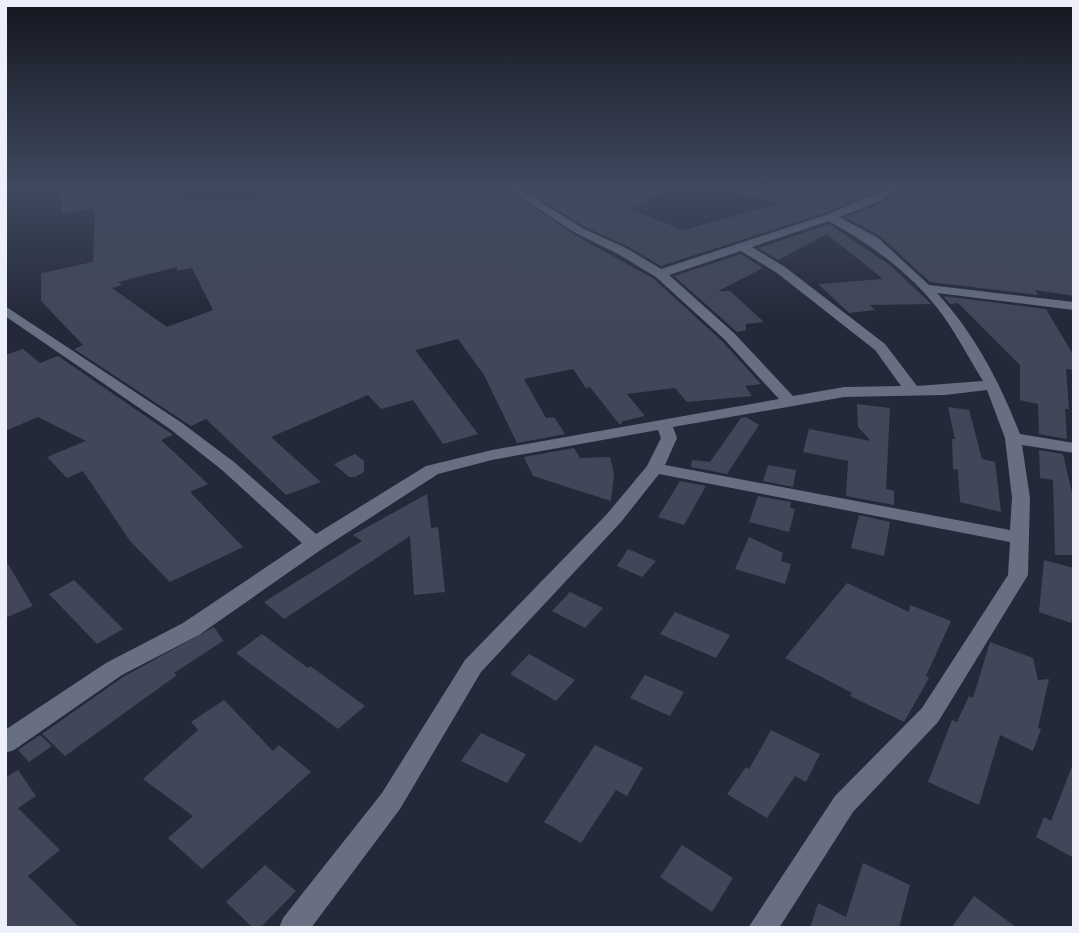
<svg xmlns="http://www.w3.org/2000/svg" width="1079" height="933" font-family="Manrope,sans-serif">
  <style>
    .building { fill: #414758; fill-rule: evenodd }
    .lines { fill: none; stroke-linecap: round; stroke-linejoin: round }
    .minor { fill: #686f82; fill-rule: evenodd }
  </style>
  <rect width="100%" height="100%" fill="#242939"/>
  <!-- building -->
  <path class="building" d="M83 187H138V197L183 192 184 201 256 198 321 187H503L573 234 654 279 722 341 761 384 745 386 752 396 687 402 675 388 627 394 645 416 623 421 620 425 590 387 586 388 573 369 524 379 546 418 554 417 565 434 517 443 484 375 458 339 415 350 478 434 443 444 413 400 381 409 368 395 271 437 321 482 286 495 206 419 191 426 74 349 83 345 41 301V273L93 262 95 209 62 213 60 191ZM177 267V271L192 268 213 310 167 327 112 288 122 285 118 282Z
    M521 187H632L663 193 629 209 683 230 778 204 739 193 740 187H885L825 213 661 266 627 246 583 226Z
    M905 187H947L996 198V188L1074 196V296L1035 290 1038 295 930 282 880 236 845 217 879 204Z
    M829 224 890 265 931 304 870 305 875 310 849 313 818 284 883 279 827 234 778 260 758 248Z
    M741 254 763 268 718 291H730L764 322 746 324V330L737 332 674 276Z
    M943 296 1046 309 1074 356V370L1066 369 1069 409H1065L1067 439 1039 434 1038 404 1020 400V365L958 303 950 304Z
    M23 349 40 363 58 356 173 435 161 440 208 484 190 492 243 547 170 582 130 541 83 471 67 478 47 457 86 441 38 417 5 431V355Z
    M857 404 890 408 886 489 894 491V505L846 496 848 461 803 452 809 429 871 441 858 427Z
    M948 407 969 410 982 459 995 462 1001 512 960 502 958 470 953 469 952 439H955Z
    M746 417 759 425 727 474 691 467 692 460 710 462 741 418Z
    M574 448 580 458 610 457 614 474 611 501 533 476 524 457Z
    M1039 450 1063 454 1074 501V555H1055L1053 480 1040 478Z
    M355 454 364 461V472L355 477H349L334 464Z
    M768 465 796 470 793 487 763 481Z
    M680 481 706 486 684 525 658 517Z
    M427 494 431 528 438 527 445 592 414 595 410 536 284 619 264 602 362 541 353 535Z
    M758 496 791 502 790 508 795 509 789 532 749 522Z
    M859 515 890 522 884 556 851 548Z
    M749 537 783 553 781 561 791 564 785 584 735 569Z
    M628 549 656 561 642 577 617 566Z
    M5 559 33 606 5 618Z
    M1044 560 1074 568V610L1071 623 1039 612Z
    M74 580 123 629 97 644 49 594Z
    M847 583 909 612 910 605 951 621 926 676 929 678 904 722 850 696 852 693 785 658Z
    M570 592 603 608 585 628 552 611Z
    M675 612 730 635 716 658 660 634Z
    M214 627 223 641 174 673 177 675 65 756 42 734 123 677Z
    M262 634 308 668 310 666 365 706 338 729 236 653Z
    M990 642 1033 658 1038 680 1049 679 1038 728 1041 729 1033 751 1000 735 979 805 928 782 952 720 957 722 969 696 973 698Z
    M529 654 575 680 556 701 510 674Z
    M645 675 684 692 670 716 630 698Z
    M224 700 273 751 279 745 311 772 202 869 168 838 193 816 143 779 198 730 191 722Z
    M771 730 820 754 806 782 795 776 767 818 727 794 746 767 749 769Z
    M481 733 526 754 507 783 461 761Z
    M40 735 52 746 29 762 18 750Z
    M595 745 643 768 627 796 616 790 581 843 544 822Z
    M1072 766 1074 767V858L1036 837 1044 817 1051 821Z
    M18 770 36 796 18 808 60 850 28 876 80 928H5V778Z
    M682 845 733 878 712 912 660 877Z
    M863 863 910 885 899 928H810L818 903 846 917Z
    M265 865 296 891 260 928H253L226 902Z
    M974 896 1017 928H951Z"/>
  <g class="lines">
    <!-- minor -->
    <path class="minor" d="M505 187H517L582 228 626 248 661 269 826 215 891 187H903L878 202 839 217 878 238 929 285 1074 302V310L937 293C975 334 1000 383 1020 434L1074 443V453L1022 445 1030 498 1028 575 938 722 853 812 779 928H748L835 796 922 708 1008 575 1010 542 659 474 621 522 481 672 400 809 311 928H279L283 918 382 793 465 660 607 514 647 466 661 438 658 430 492 460 438 474 322 549 199 635 122 675 14 750 5 753V730L106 663 183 623 302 543 222 470 170 429 5 316V306L182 423 234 462 316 534 426 466 492 450 779 399 724 339 656 277 618 254 574 232ZM829 221C872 245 915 276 944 317 958 337 970 360 983 381L917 386 885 344 785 267 752 247ZM741 251 777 273 875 350 901 386 844 387 793 396 734 333 669 275ZM987 390 1005 438 1012 498 1010 530 665 465 677 438 673 427 844 397 945 395Z"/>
  </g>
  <!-- sky -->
  <linearGradient id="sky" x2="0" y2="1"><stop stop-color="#14171f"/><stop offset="0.59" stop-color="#3f495f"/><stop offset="1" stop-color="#3f495f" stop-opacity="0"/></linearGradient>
  <rect width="1079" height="317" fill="url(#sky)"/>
  <!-- border -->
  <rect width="1079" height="933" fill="none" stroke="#edf0fb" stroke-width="14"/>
</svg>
